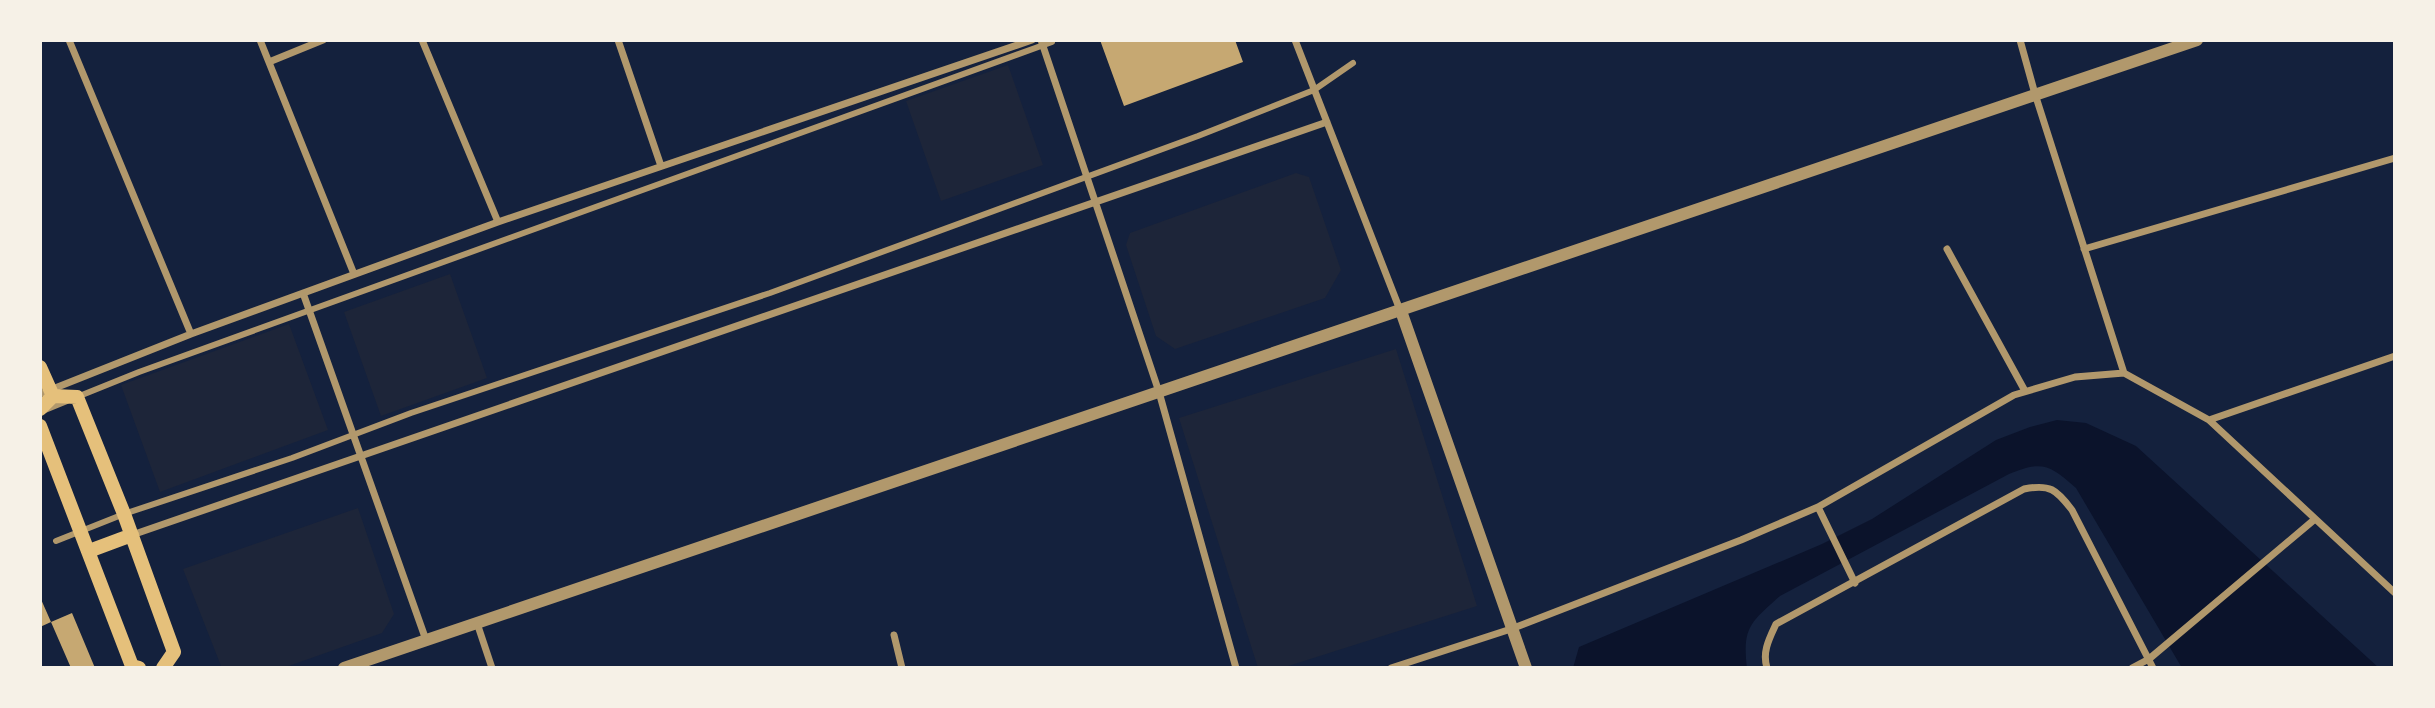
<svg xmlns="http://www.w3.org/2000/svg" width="2435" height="708" font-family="Raleway,sans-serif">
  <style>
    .green { fill: #1d2539 }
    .water { fill: #0b132b }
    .building { fill: #c6a872 }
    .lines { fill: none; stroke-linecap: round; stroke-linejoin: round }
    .pedestrian { stroke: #b1986c; stroke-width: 6 }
    .minor { stroke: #b1986c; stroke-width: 7 }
    .tertiary { stroke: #b1986c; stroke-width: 12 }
    .secondary { stroke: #e5c07b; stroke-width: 14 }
  </style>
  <rect width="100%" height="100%" fill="#14213d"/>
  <!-- green -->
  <path class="green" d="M1008 65 1043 165 941 201 906 101Z
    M1296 173 1309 177 1341 270 1325 298 1175 349 1156 336 1126 245 1130 233Z
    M450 274 487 378 381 416 344 312Z
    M289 324 328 430 160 492 121 385Z
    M1396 349 1477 606 1282 668H1258L1179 418Z
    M358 508 394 614 382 633 283 668H225L221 666 183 569Z"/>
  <!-- water -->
  <path class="water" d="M2057 420 2086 423 2136 446 2379 668H2182L2076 488C2050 465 2042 460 2009 474L1780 596C1751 622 1742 627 1747 668H1573L1579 647 1822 544 1872 519 1996 440 2030 427Z"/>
  <!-- building -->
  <path class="building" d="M1100 40H1235L1243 62 1124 106Z
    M40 597 51 622 40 627Z
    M72 613 95 668H71L51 622Z"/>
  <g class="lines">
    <!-- pedestrian -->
    <path class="pedestrian" d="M77 397 139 372 1052 42
      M45 410 67 401
      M56 541 124 514 292 458 411 413 770 293 1198 136 1314 90 1353 63"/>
    <!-- minor -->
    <path class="minor" d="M69 40 191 334
      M260 40 354 274
      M422 40 498 222
      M618 40 661 166
      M1041 40 1159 392 1236 668
      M1295 40 1400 310
      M2020 40 2035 94 2124 373
      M269 62 323 40
      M1947 249 2025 391
      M2084 249 2395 158
      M303 293 426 640
      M40 394 191 334 498 222 1032 40
      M2209 420 2395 593
      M1818 507 1855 583
      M132 535 1327 122
      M477 623 492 668
      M894 635 902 668
      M1391 668 1511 629 1741 540 1818 507 2014 395 2075 377 2124 373 2209 420 2395 356
      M1767 668C1762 652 1769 639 1776 624L2024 489C2050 484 2056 489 2072 510L2153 668
      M2132 668 2149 659 2315 519"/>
    <!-- tertiary -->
    <path class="tertiary" d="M1401 311 1526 668
      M344 668 2197 40"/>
    <!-- secondary -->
    <path class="secondary" d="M40 367 53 396
      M53 396 77 397 124 514 174 652 163 668
      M40 409 53 396
      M40 426 132 666 139 668
      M89 551 132 535"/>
  </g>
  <!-- border -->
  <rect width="2435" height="708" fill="none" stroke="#f6f1e7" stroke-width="84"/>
</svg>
